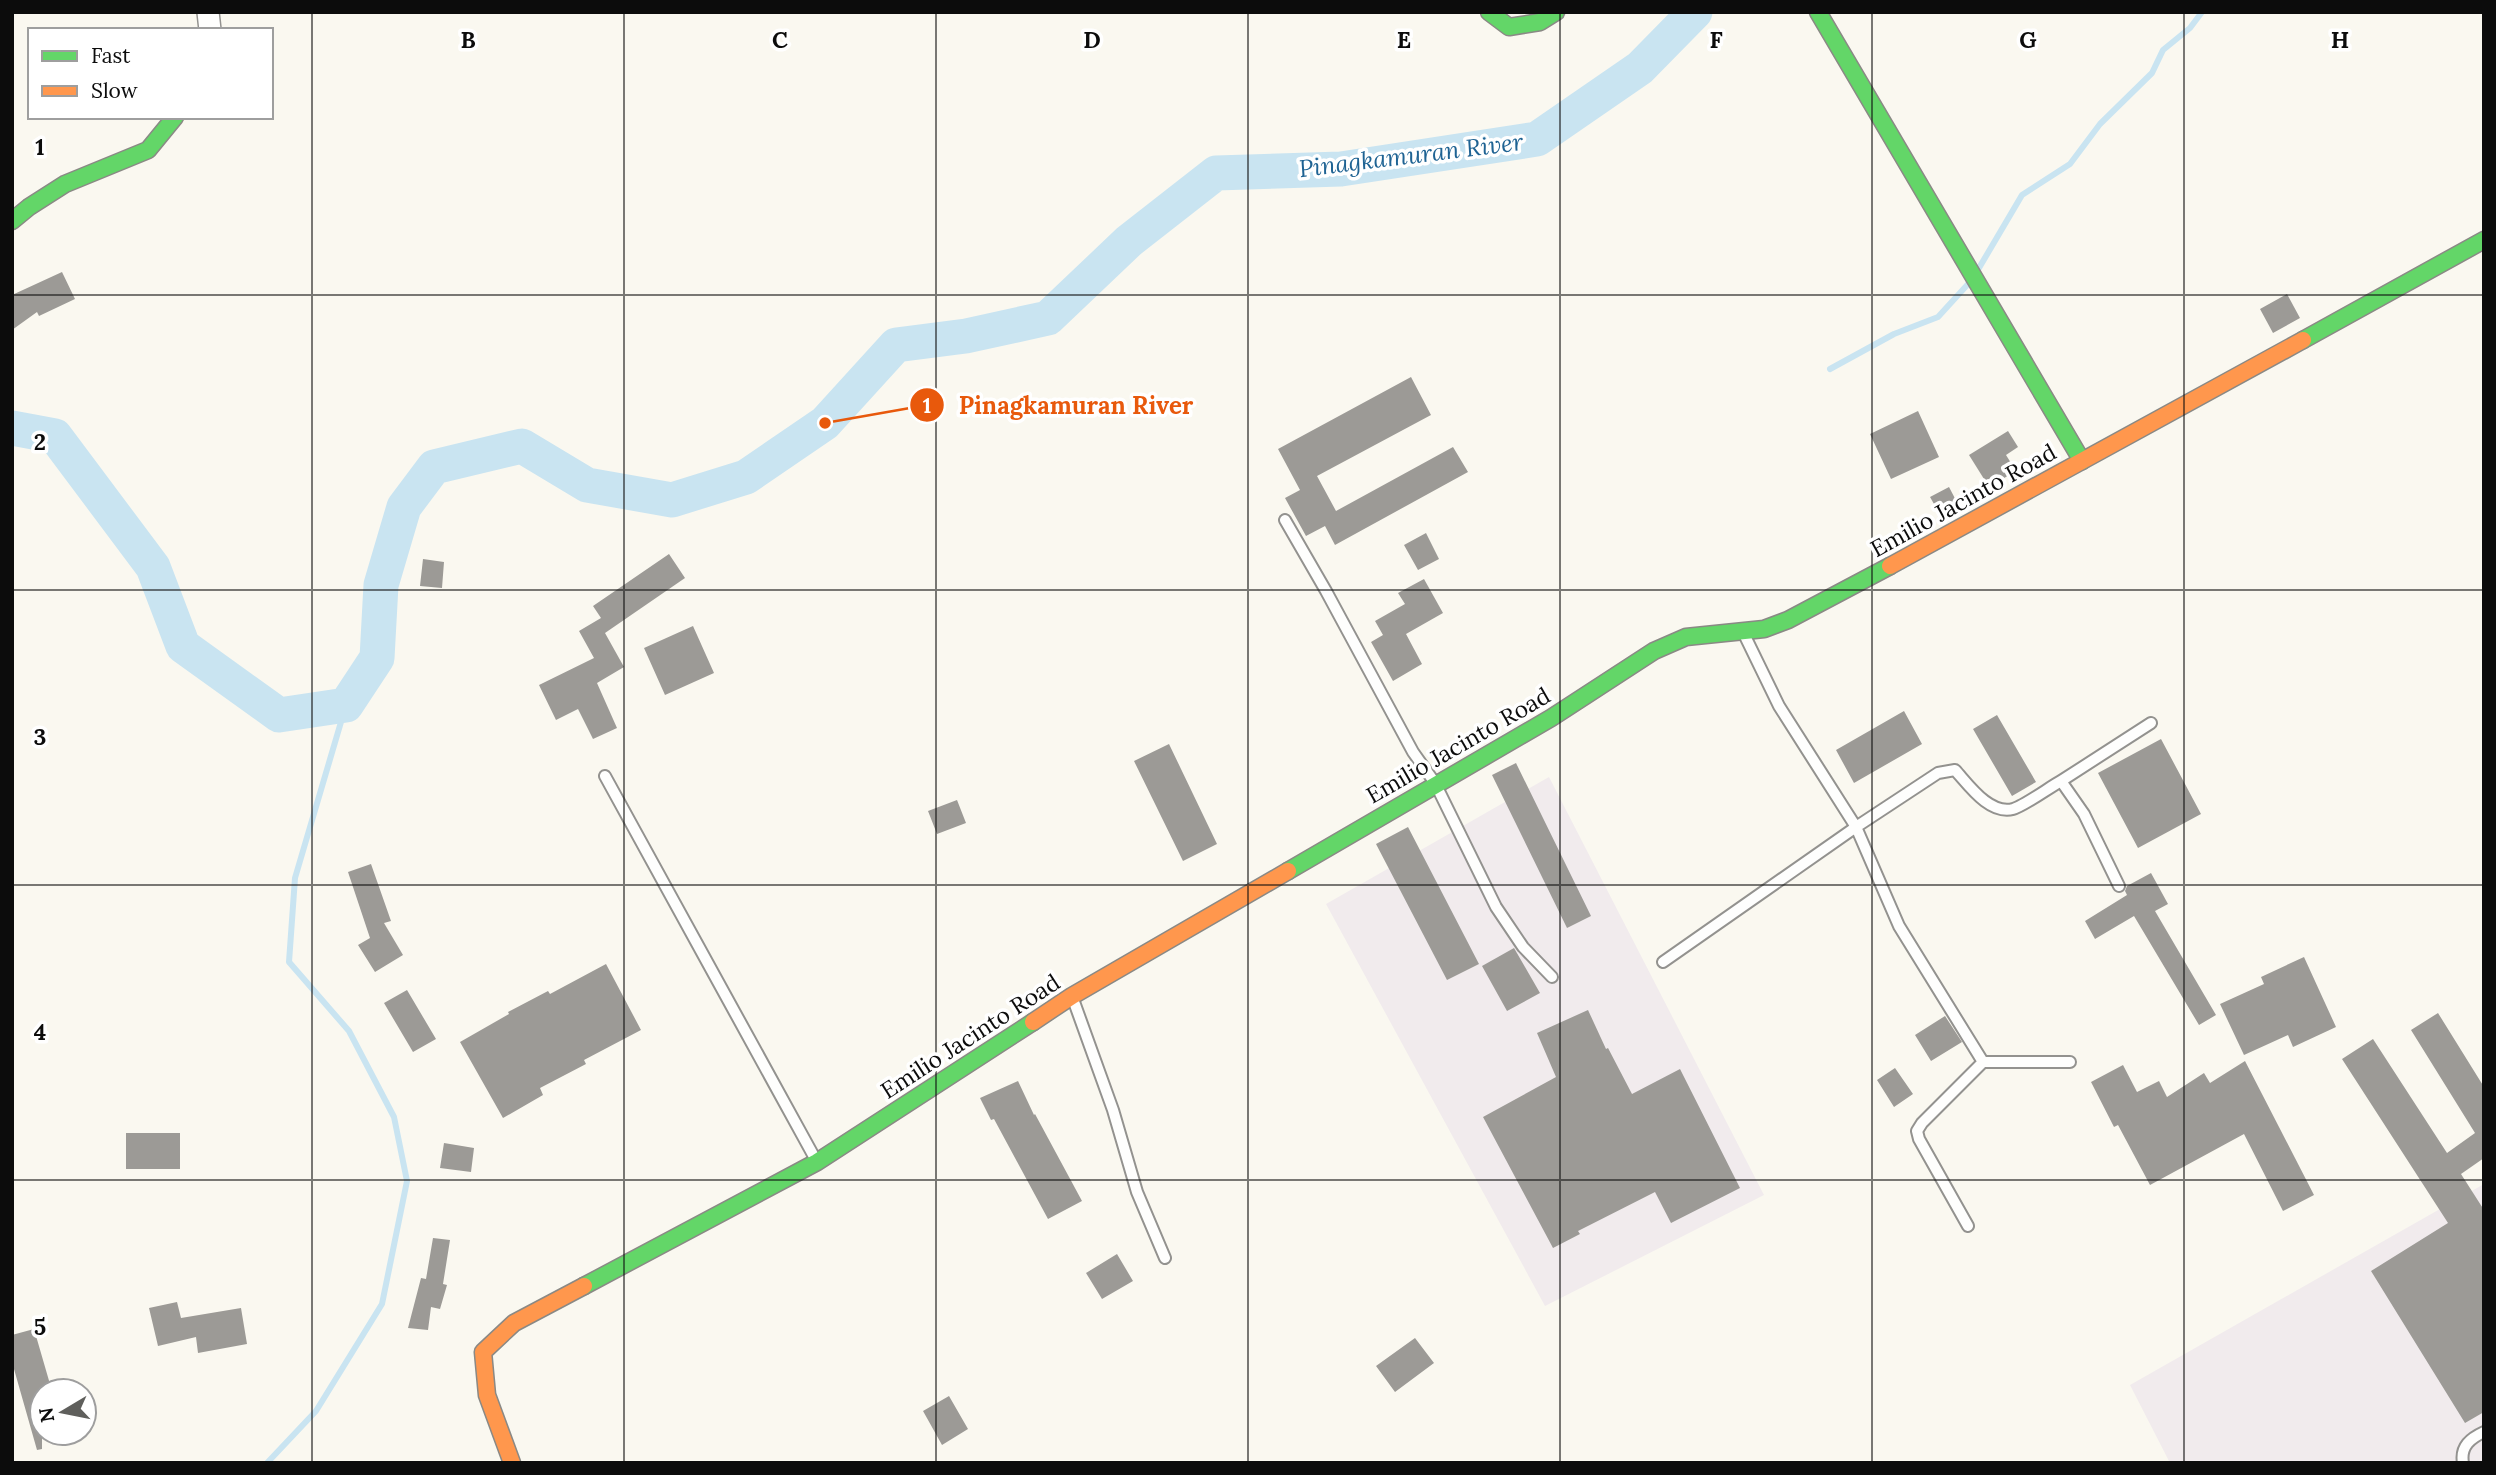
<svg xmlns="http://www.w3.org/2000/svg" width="2496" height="1475" font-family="Lora,serif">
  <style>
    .industrial { fill: #f1ebed }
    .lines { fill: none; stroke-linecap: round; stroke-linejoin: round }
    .stream { stroke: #c9e4f1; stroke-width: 6 }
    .river { stroke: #c9e4f1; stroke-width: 35 }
    .building { fill: #9c9a96 }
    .lane-casing { stroke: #93928f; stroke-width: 14 }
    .street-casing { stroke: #93928f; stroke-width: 24 }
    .fast-casing { stroke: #8a8985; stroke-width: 19 }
    .slow-casing { stroke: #8a8985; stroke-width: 19 }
    .lane { stroke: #fefefd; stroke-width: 10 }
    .street { stroke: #fefefd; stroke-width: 21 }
    .fast { stroke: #63d668; stroke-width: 16 }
    .slow { stroke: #ff974d; stroke-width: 16 }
    .grid { fill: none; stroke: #0c0c0c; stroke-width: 2; stroke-opacity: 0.55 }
    .labels { text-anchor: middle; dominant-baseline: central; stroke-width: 7; stroke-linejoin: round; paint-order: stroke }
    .street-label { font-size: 23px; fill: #0c0c0c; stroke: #fff }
    .water-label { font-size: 24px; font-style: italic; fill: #1f6393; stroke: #fff }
    .grid-label { font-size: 23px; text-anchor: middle; font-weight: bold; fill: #0c0c0c; stroke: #fff; stroke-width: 7; stroke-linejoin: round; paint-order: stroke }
    .leader { fill: none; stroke: #e8590c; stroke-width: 2.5 }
    .callout-dot { fill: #e8590c; stroke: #fff; stroke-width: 2.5 }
    .mark-label { font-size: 21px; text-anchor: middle; font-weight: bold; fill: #fff }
    .callout-label { font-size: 24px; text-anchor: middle; font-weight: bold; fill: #e8590c; stroke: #fff; stroke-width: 7; stroke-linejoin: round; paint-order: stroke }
  </style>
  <rect width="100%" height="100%" fill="#faf8f0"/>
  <!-- industrial -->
  <path class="industrial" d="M1549 777 1764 1195 1545 1306 1326 904Z
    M2484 1184V1463H2170L2130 1385Z"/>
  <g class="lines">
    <!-- stream -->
    <path class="stream" d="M1979 268 2022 195 2070 164 2100 124 2152 73 2163 50 2190 28 2202 12
      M1830 369 1894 334 1938 317 1969 283
      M267 1463 316 1411 382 1304 407 1181 394 1117 349 1031 289 962 295 878 346 705"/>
    <!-- river -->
    <path class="river" d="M12 428 55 436 153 567 183 646 279 715 346 705 377 658 381 585 404 507 434 467 522 446 587 485 672 500 746 477 825 423 896 345 966 336 1048 318 1129 241 1216 173 1341 169 1537 139 1640 68 1695 12"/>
  </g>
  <!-- building -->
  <path class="building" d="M62 272 75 299 39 316 37 312 12 330V295Z
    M2287 294 2300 318 2273 333 2260 309Z
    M1411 377 1431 415 1317 476 1336 511 1453 447 1468 472 1335 545 1325 526 1306 536 1285 498 1300 490 1278 449Z
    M1918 411 1939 457 1891 479 1870 434Z
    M2008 431 2018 447 2006 455 2016 471 1989 487 1969 455Z
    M1949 487 1960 508 1942 518 1930 497Z
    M1426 533 1439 559 1418 570 1404 545Z
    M669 554 685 578 605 633 624 667 597 683 617 728 593 739 578 709 556 720 539 685 594 658 579 631 601 618 593 606Z
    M423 559 444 562 442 588 420 586Z
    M1424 579 1443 613 1406 634 1422 664 1393 681 1371 642 1383 635 1375 621 1405 604 1398 593Z
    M693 626 714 673 665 695 644 648Z
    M1904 711 1922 744 1854 783 1836 750Z
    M1997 715 2036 782 2012 796 1973 729Z
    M2161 739 2201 814 2138 848 2098 773Z
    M1169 744 1217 844 1183 861 1134 761Z
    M1516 763 1591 916 1567 928 1492 775Z
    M957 800 966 823 937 834 928 811Z
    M1408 827 1479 964 1447 980 1376 844Z
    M371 864 391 921 384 923 403 955 375 972 358 945 370 938 348 872Z
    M2151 873 2168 904 2155 911 2216 1015 2199 1025 2134 916 2095 939 2085 921 2127 895 2125 891 2127 886Z
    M1514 948 1540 993 1507 1011 1482 966Z
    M2304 957 2336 1027 2293 1047 2288 1035 2244 1055 2220 1004 2264 984 2261 977Z
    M606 964 641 1030 584 1060 586 1064 540 1088 543 1095 503 1118 460 1042 509 1014 508 1012 548 991 550 994Z
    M407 990 436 1039 413 1052 384 1003Z
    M1588 1010 1606 1049 1608 1048 1632 1094 1680 1069 1740 1188 1671 1223 1655 1192 1578 1231 1580 1234 1553 1248 1483 1117 1556 1077 1537 1033Z
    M2438 1013 2484 1087V1158L2461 1174 2484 1210V1412L2465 1423 2371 1271 2448 1223 2342 1059 2373 1039 2447 1153 2475 1133 2411 1030Z
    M1945 1016 1962 1042 1931 1061 1915 1035Z
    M2245 1061 2314 1195 2283 1211 2244 1134 2150 1185 2118 1125 2114 1127 2091 1082 2123 1065 2137 1092 2159 1081 2167 1097 2204 1073 2210 1083Z
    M1895 1068 1913 1094 1894 1107 1877 1080Z
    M1018 1081 1034 1115 1035 1114 1082 1201 1048 1219 994 1119 991 1120 980 1098Z
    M126 1133H180V1169H126Z
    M444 1143 474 1148 471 1172 440 1168Z
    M433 1238 450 1240 443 1284 447 1285 440 1309 431 1307 428 1330 408 1328 421 1278 426 1279Z
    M1117 1254 1133 1281 1102 1299 1086 1273Z
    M177 1302 181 1318 241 1308 247 1344 198 1353 196 1337 158 1346 149 1308Z
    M34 1329 52 1391H42V1449L37 1450 12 1362V1335Z
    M1415 1338 1434 1363 1395 1392 1376 1366Z
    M949 1396 968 1429 942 1445 923 1411Z"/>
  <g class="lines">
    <defs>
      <path id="lane" d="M1285 520 1326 591 1413 752 1435 783 1496 907 1523 947 1552 977
        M1744 634 1779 706 1856 827 1899 926 1983 1062H2070
        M605 776 817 1162
        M2061 781 2151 723
        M1663 962 1856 827 1938 773 1955 770C1968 784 1989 815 2013 809 2024 806 2050 787 2061 781L2084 814 2119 886
        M1073 999 1113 1110 1137 1192 1165 1258
        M1968 1226 1919 1139 1917 1131 1922 1123 1983 1062
        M2463 1463C2460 1446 2471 1438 2484 1432"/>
      <path id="street" d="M208 12 210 30"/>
      <path id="fast" d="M1489 12 1509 27 1540 22 1556 12
        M1818 12 2082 461
        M12 221 29 207 65 184 148 150 175 117
        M2303 340 2484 240
        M1288 871 1551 718 1654 651 1686 637 1764 629 1788 620 1890 566
        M584 1286 817 1162 1033 1022"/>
      <path id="slow" d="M1890 566 2303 340
        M1033 1022 1072 996 1288 871
        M512 1463 487 1395 483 1352 514 1323 584 1286"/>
    </defs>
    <!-- lane casing -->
    <use href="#lane" class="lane-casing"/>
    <!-- street casing -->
    <use href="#street" class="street-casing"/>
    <!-- fast casing -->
    <use href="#fast" class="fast-casing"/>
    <!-- slow casing -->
    <use href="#slow" class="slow-casing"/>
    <!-- lane -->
    <use href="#lane" class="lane"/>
    <!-- street -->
    <use href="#street" class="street"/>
    <!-- fast -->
    <use href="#fast" class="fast"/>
    <!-- slow -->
    <use href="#slow" class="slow"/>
  </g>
  <!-- grid -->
  <path class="grid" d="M312 12V1463M624 12V1463M936 12V1463M1248 12V1463M1560 12V1463M1872 12V1463M2184 12V1463M12 295H2484M12 590H2484M12 885H2484M12 1180H2484"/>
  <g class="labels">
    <!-- street labels -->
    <g class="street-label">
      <text transform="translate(1963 500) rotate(-29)">Emilio Jacinto Road</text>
      <text transform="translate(1458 745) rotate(-30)">Emilio Jacinto Road</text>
      <text transform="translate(970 1036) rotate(-33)">Emilio Jacinto Road</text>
    </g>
    <!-- water labels -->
    <g class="water-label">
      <text transform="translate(1411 155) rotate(-7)">Pinagkamuran River</text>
    </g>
  </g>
  <g class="grid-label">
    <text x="468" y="48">B</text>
    <text x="780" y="48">C</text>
    <text x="1092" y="48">D</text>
    <text x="1404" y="48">E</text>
    <text x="1716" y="48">F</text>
    <text x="2028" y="48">G</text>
    <text x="2340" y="48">H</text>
    <text x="40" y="155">1</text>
    <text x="40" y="450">2</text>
    <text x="40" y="745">3</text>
    <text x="40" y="1040">4</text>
    <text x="40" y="1335">5</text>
  </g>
  <!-- callouts -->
  <path class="leader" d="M825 423L927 405"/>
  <g class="callout-dot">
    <circle cx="825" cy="423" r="7"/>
    <circle cx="927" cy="405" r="18"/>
  </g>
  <g class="mark-label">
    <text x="927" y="413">1</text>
  </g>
  <g class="callout-label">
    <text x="1076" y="414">Pinagkamuran River</text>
  </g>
  <!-- border -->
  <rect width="2496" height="1475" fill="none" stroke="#0c0c0c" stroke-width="28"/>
  <!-- legend -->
  <rect x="28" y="28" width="245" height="91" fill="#ffffff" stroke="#9e9e9e" stroke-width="2"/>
  <rect x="42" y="51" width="35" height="10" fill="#63d668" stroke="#9e9e9e" stroke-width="2"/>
  <text x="91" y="63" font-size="21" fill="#0c0c0c">Fast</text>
  <rect x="42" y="86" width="35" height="10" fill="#ff974d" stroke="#9e9e9e" stroke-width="2"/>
  <text x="91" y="98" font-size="21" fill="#0c0c0c">Slow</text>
  <!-- north arrow -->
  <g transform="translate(63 1412) rotate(260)"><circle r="33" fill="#ffffff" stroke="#9e9e9e" stroke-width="2"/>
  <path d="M0-5L12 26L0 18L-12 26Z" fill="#5f5f5c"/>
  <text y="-10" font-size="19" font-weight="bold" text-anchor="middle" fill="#0c0c0c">N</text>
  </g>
</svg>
